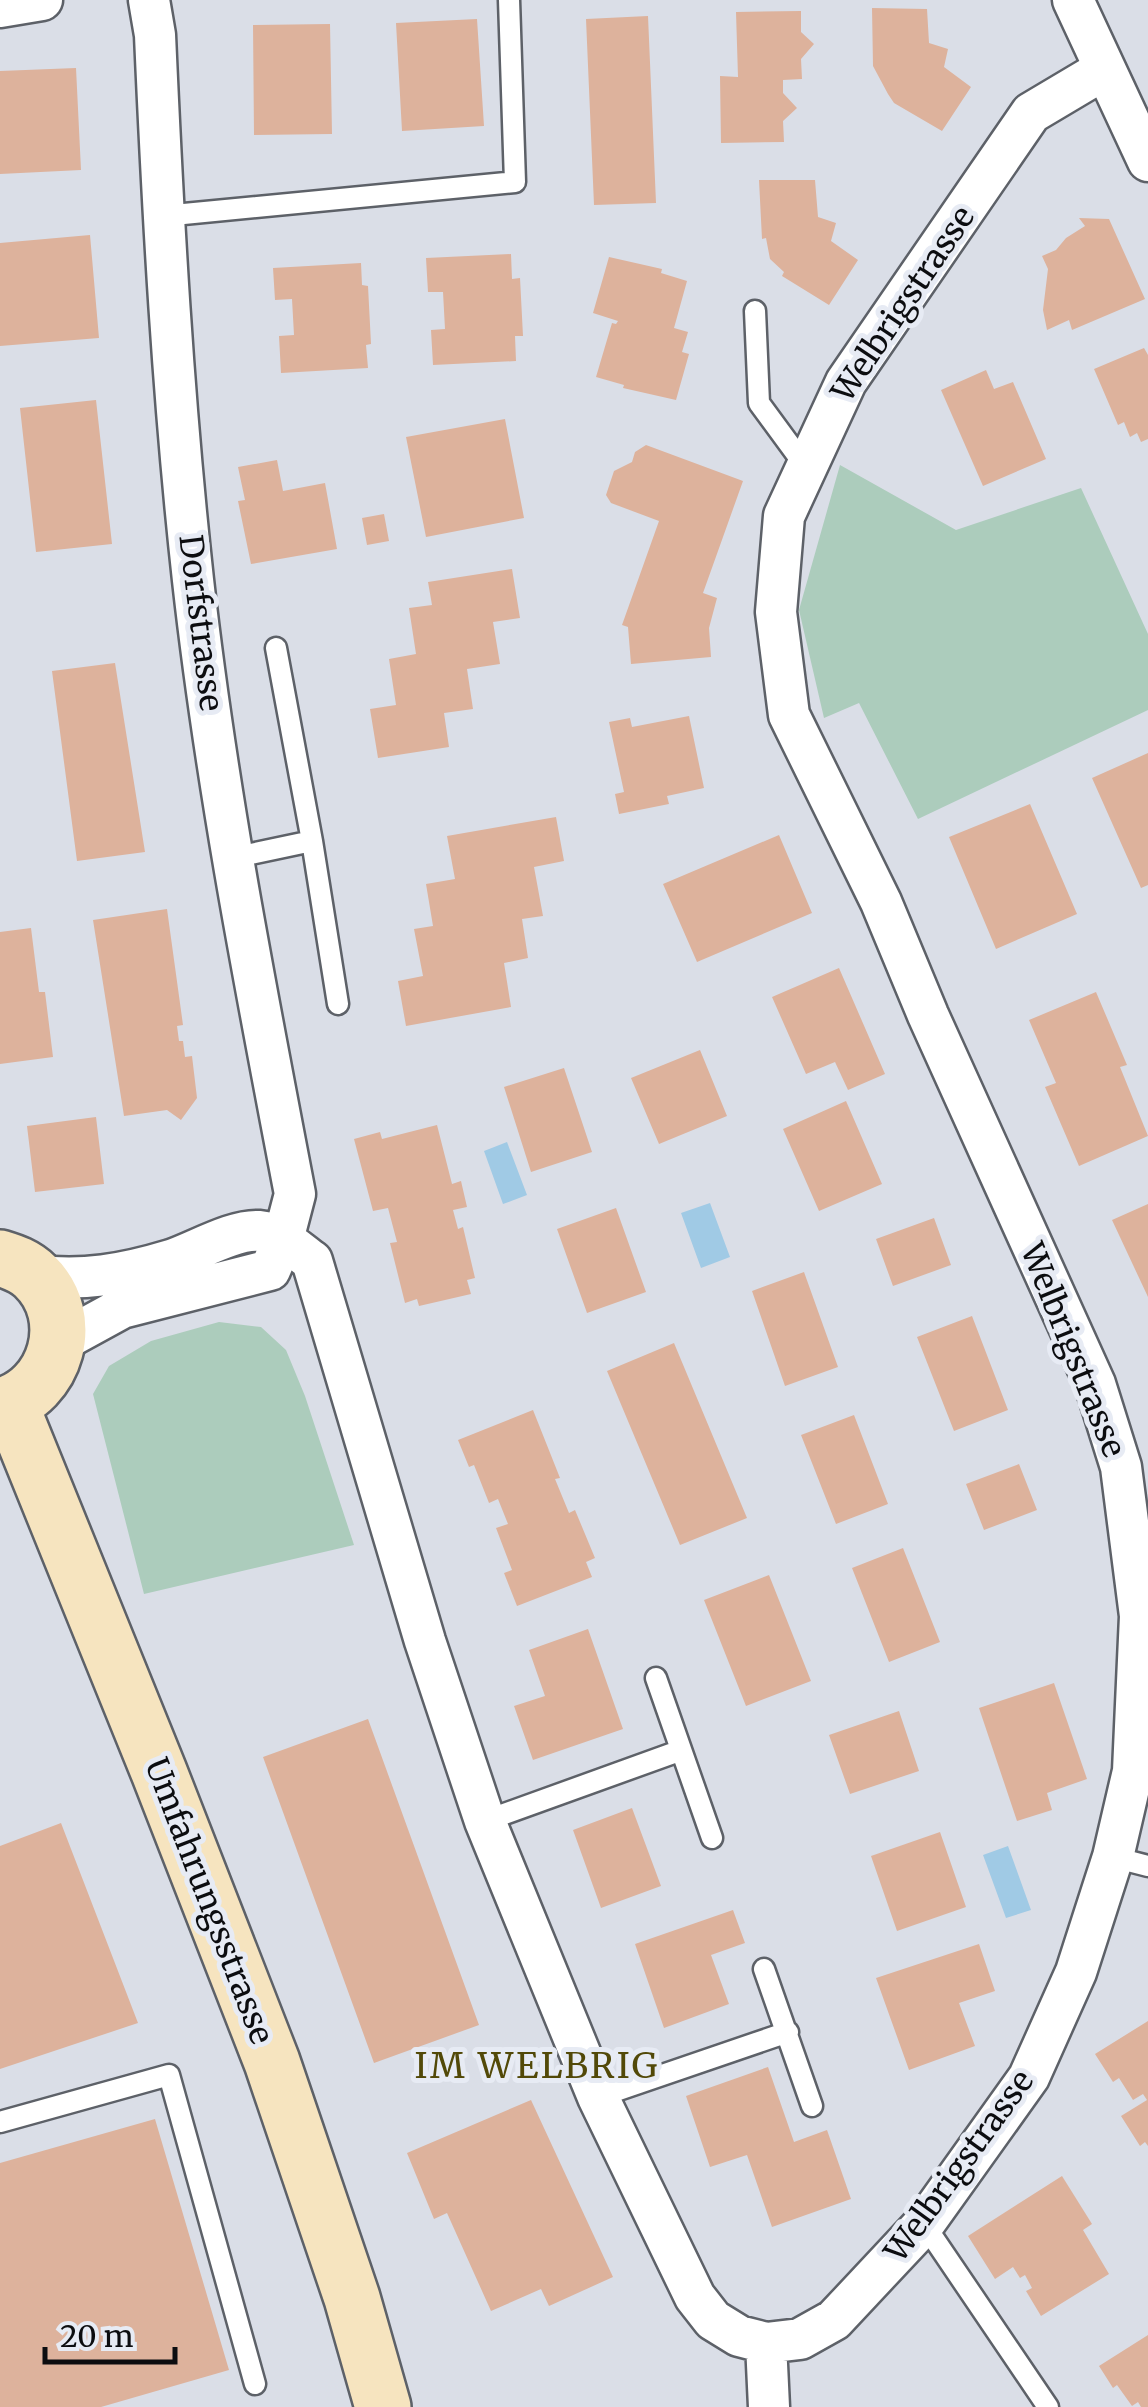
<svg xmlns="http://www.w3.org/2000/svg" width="1148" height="2407" font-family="Merriweather,serif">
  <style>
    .green { fill: #acccbc }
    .water { fill: #a0cae5 }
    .building { fill: #ddb29c }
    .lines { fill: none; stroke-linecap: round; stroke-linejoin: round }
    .service-casing { stroke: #5d6168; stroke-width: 25 }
    .minor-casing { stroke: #5d6168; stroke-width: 45 }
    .secondary-casing { stroke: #5d6168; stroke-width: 60 }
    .service { stroke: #fff; stroke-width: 20 }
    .minor { stroke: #fff; stroke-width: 40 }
    .secondary { stroke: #f6e4bf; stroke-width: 55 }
    .labels { text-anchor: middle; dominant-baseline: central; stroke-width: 10; stroke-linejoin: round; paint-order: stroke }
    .street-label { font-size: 32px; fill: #0c0d10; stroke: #e7ebf4 }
    .neighbourhood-label { font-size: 35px; letter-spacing: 2.5px; fill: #524908; stroke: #e7ebf4 }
  </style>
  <rect width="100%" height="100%" fill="#dadee7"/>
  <!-- green -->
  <path class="green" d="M840 465 956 530 1081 488 1148 634V710L918 819 859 703 824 718 799 610Z
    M219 1322 261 1327 286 1350 305 1396 354 1545 144 1594 93 1394 109 1366 151 1341Z"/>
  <!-- water -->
  <path class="water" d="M507 1142 527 1195 503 1204 484 1151Z
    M710 1203 730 1257 701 1268 681 1213Z
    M1008 1846 1031 1910 1006 1918 983 1855Z"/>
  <!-- building -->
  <path class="building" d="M872 8 927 9 929 43 948 49 944 67 971 87 942 131 894 103 888 94 873 66Z
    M801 11V32L814 44 801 59 802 79 783 80V93L797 108 783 121 784 142 721 143 720 76 738 77 736 12Z
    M648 16 656 203 594 205 586 19Z
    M477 19 484 126 402 131 396 23Z
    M330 24 332 134 254 135 253 25Z
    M76 68 81 170 0 174V71Z
    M759 180H815L818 217 836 223 831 241 858 260 829 305 782 276 784 272 770 259 766 238 762 239Z
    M1079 218 1109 219 1145 299 1072 330 1069 320 1047 330 1043 310 1048 269 1042 256 1056 250 1066 238 1085 226Z
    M90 235 99 338 0 346V243Z
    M511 254 512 279 520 278 523 336H515L516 361 433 365 431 330 445 329 443 292H428L426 258Z
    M609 257 662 269 661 273 687 281 674 328 688 332 682 352 689 354 676 400 623 388 624 385 596 377 612 323 616 324 618 321 593 313Z
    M361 263 362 285 368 286 371 344 366 345 368 368 281 373 279 336 294 335 292 299 275 300 273 268Z
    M1144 348 1148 355V439L1141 442 1137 433 1130 437 1124 422 1118 425 1094 369Z
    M986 370 994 389 1013 382 1046 459 983 486 941 390Z
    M96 400 112 544 36 552 20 408Z
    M505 419 524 518 426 537 406 437Z
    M646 445 743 481 703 593 717 598 709 628 711 657 631 664 628 627 622 625 659 521 611 503 606 495 614 471 632 462 635 452Z
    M277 460 283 491 325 483 337 549 251 564 238 501 245 500 238 467Z
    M384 514 389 541 367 545 362 518Z
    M512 569 520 618 493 622 500 664 467 669 473 709 444 713 449 747 378 758 370 709 396 705 389 659 416 654 409 608 432 605 428 582Z
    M115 663 145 852 77 861 52 671Z
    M689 716 704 788 667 796 669 804 619 814 615 794 624 792 609 722 630 718 632 727Z
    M1148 753V885L1141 888 1092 778Z
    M1030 804 1077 914 996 949 949 837Z
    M556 817 564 861 534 867 543 916 522 919 528 958 504 963 511 1007 406 1026 398 981 423 976 414 929 433 926 426 884 455 879 447 836Z
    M779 835 812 913 697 962 663 884Z
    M167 909 183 1025 177 1026 179 1041H183L185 1057 192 1056 197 1098 181 1120 167 1110 124 1116 93 920Z
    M31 928 39 992H45L53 1057 0 1064V932Z
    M839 968 885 1074 848 1090 835 1062 806 1074 772 997Z
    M1096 992 1127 1065 1120 1067 1148 1136 1079 1166 1045 1087 1056 1083 1029 1020Z
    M700 1050 727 1116 659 1144 631 1078Z
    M564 1068 592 1152 531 1172 504 1087Z
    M846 1101 882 1184 819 1211 783 1129Z
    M96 1117 104 1184 35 1192 27 1126Z
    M437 1125 452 1184 461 1181 467 1207 453 1210 458 1229 463 1227 475 1278 467 1280 471 1294 419 1306 417 1299 405 1303 390 1243 397 1242 388 1208 373 1211 354 1139 380 1132 382 1139Z
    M1148 1204V1297L1112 1220Z
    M616 1208 646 1292 587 1313 557 1229Z
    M934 1218 951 1265 893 1286 876 1239Z
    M804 1272 838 1367 785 1386 752 1291Z
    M972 1316 1008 1410 954 1431 917 1337Z
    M674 1343 747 1518 680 1545 607 1371Z
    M533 1410 560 1478 555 1479 569 1513 575 1510 595 1558 586 1562 592 1577 517 1606 504 1573 512 1570 496 1528 508 1524 498 1499 489 1503 474 1465 469 1467 458 1440Z
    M854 1415 888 1504 836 1524 801 1435Z
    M1019 1464 1037 1510 984 1530 966 1484Z
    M903 1548 940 1642 889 1662 852 1568Z
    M769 1575 811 1681 746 1706 704 1600Z
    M588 1629 623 1729 533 1760 514 1706 545 1696 529 1650Z
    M1054 1683 1087 1779 1047 1793 1052 1810 1017 1821 979 1708Z
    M899 1711 919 1771 850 1794 829 1735Z
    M368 1719 479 2025 374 2063 263 1757Z
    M632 1808 661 1886 601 1908 573 1830Z
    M61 1823 138 2023 0 2069V1846Z
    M940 1832 966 1907 897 1931 871 1856Z
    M733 1910 745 1943 711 1955 729 2004 664 2028 635 1944Z
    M979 1944 995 1991 959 2003 975 2046 909 2070 876 1978Z
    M1148 2021V2146L1145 2142 1140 2146 1121 2116 1147 2100 1143 2094 1133 2100 1119 2078 1113 2082 1095 2054Z
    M768 2067 794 2142 827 2130 851 2199 772 2227 747 2155 710 2167 686 2096Z
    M531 2100 613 2277 549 2306 541 2289 491 2311 447 2213 434 2219 407 2153Z
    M155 2119 229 2370 101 2407H0V2163Z
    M1062 2176 1092 2224 1083 2230 1109 2274 1041 2316 1026 2291 1032 2288 1025 2275 1020 2278 1013 2267 995 2279 968 2236Z
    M1148 2335V2407H1141L1138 2402 1132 2406 1117 2385 1113 2388 1099 2366Z"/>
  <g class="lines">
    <defs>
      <path id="service" d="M163 216 515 182 509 0
        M755 311 759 403 806 467
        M312 841 338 1004
        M232 858 312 841 276 648
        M656 1678 712 1838
        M485 1821 679 1751
        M1113 1857 1148 1866
        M764 1969 812 2106
        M598 2097 788 2032
        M0 2122 169 2075 255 2384
        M924 2224 1048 2407"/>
      <path id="minor" d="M1073 0 1148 161
        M0 7 42 0
        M34 1275C81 1282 125 1274 171 1260 195 1252 234 1229 259 1231 279 1233 297 1250 312 1261L425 1641 485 1821 598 2097 695 2297 713 2320 739 2336 766 2343 800 2339 834 2320 924 2224 1029 2077 1076 1972 1113 1857 1133 1771 1140 1616 1121 1467 1095 1384 928 1015 881 902 789 715 776 612 784 516 846 382 1031 113 1105 69
        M58 1343 122 1308 270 1270 283 1240 295 1194C256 990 216 786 193 580 173 399 163 217 155 35L149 0
        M766 2343 769 2407"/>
      <path id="secondary" d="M0 1258C13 1262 25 1266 35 1276 78 1317 57 1392 0 1406
        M10 1404 159 1772 272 2062 352 2298 383 2407"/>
    </defs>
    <!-- service casing -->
    <use href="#service" class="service-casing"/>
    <!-- minor casing -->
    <use href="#minor" class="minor-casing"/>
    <!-- secondary casing -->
    <use href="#secondary" class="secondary-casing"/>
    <!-- service -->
    <use href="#service" class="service"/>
    <!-- minor -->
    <use href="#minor" class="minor"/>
    <!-- secondary -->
    <use href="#secondary" class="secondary"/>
  </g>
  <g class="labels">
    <!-- street labels -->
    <g class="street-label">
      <text transform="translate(903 304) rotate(-56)">Welbrigstrasse</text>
      <text transform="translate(201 623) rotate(83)">Dorfstrasse</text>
      <text transform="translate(1073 1350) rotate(68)">Welbrigstrasse</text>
      <text transform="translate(209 1901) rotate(69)">Umfahrungsstrasse</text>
      <text transform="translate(959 2166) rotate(-54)">Welbrigstrasse</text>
    </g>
    <!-- neighbourhood labels -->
    <g class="neighbourhood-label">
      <text x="537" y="2066">IM WELBRIG</text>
    </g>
  </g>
  <!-- scale -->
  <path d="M45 2347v15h130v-15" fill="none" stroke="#0c0d10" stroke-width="5"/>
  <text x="60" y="2347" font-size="30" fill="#0c0d10" stroke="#e7ebf4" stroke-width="8" paint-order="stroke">20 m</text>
</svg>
